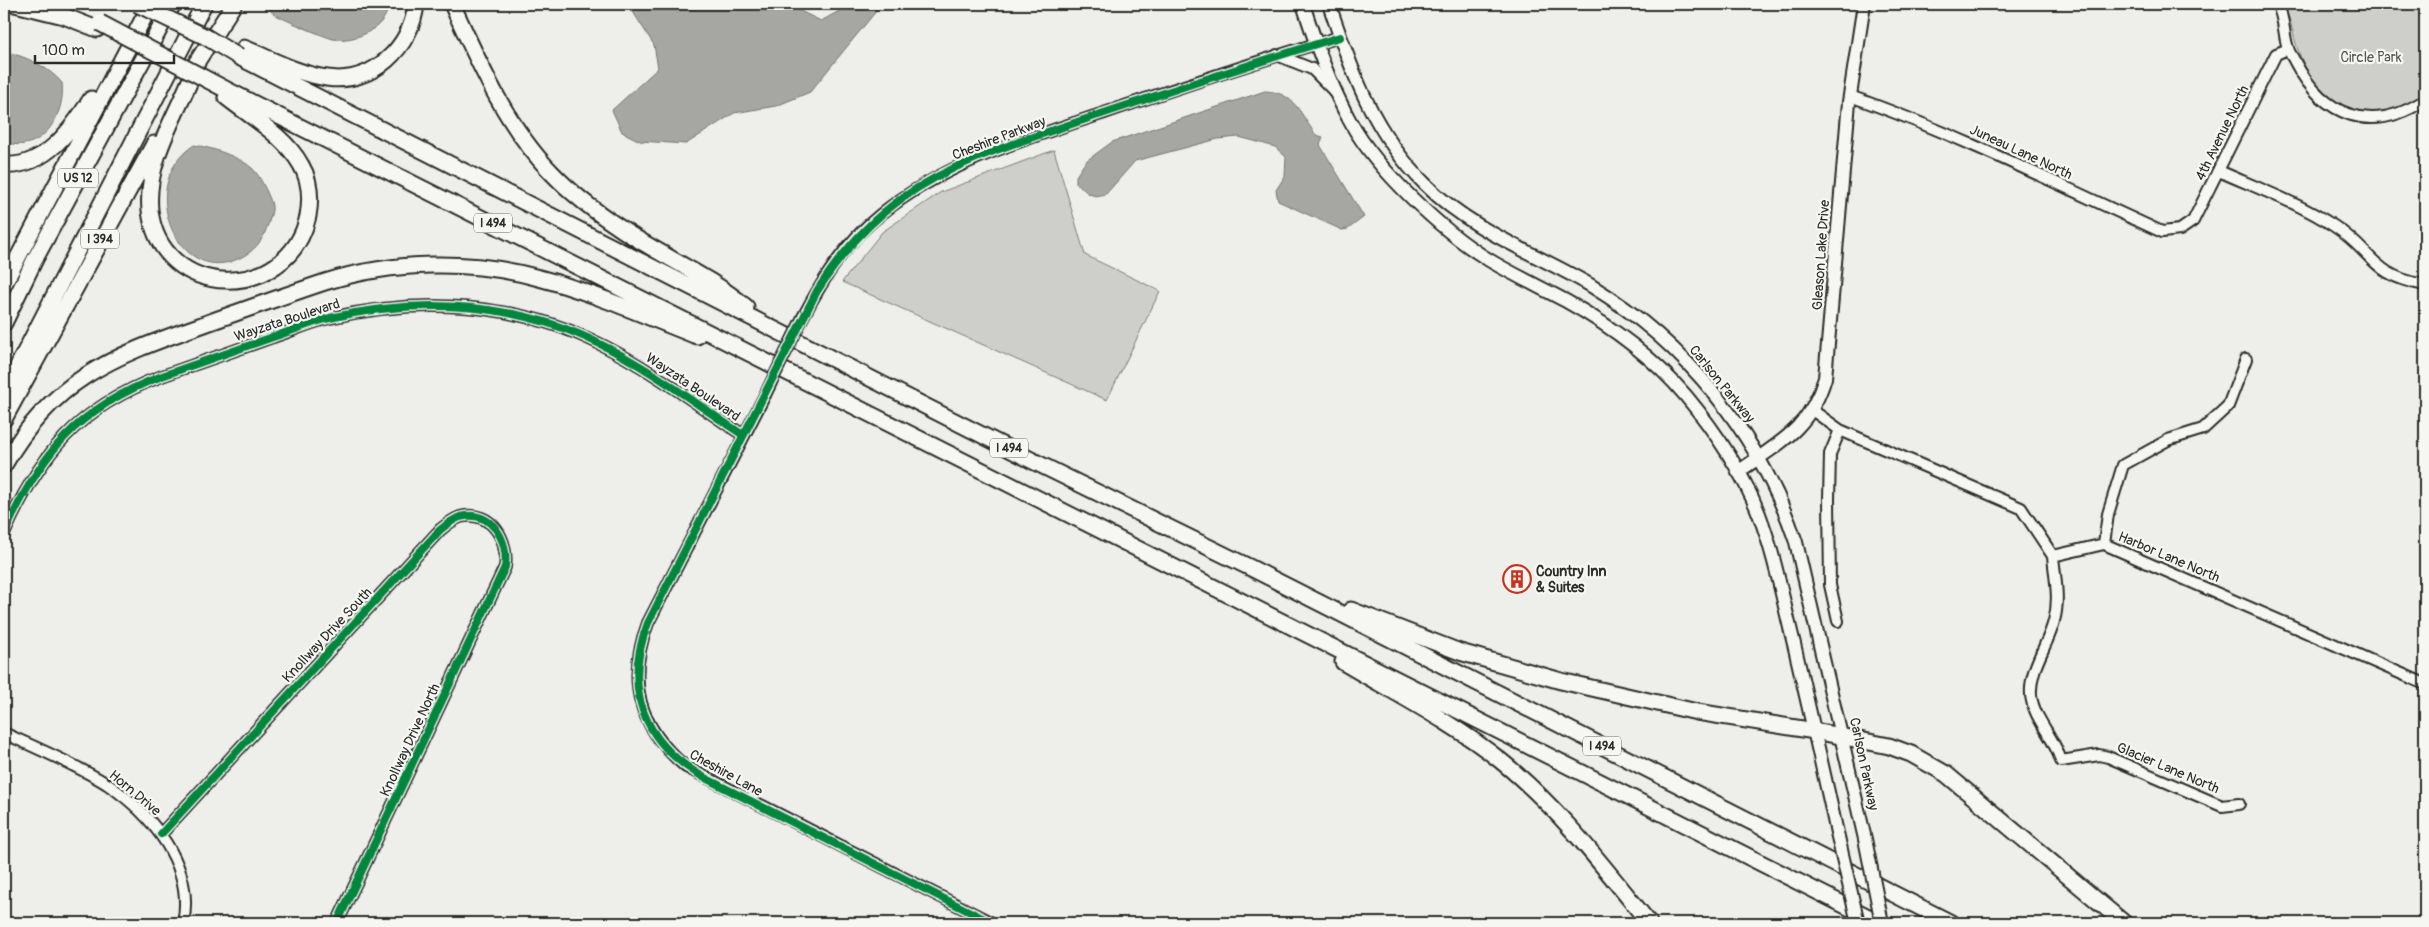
<svg xmlns="http://www.w3.org/2000/svg" width="2429" height="927" font-family="Pangolin,sans-serif">
  <style>
    .green { fill: #cececa; stroke: #7c7c7a }
    .water { fill: #a6a6a3; stroke: #757573 }
    .lines { fill: none; stroke-linecap: round; stroke-linejoin: round }
    .minor-casing { stroke: #2b2b2b; stroke-width: 14 }
    .major-casing { stroke: #2b2b2b; stroke-width: 16 }
    .highway-casing { stroke: #2b2b2b; stroke-width: 19 }
    .minor { stroke: #f6f6f2; stroke-width: 10 }
    .major { stroke: #f6f6f2; stroke-width: 12 }
    .highway { stroke: #f6f6f2; stroke-width: 15 }
    .minor-bridge-casing { stroke: #2b2b2b; stroke-width: 14; stroke-linecap: butt }
    .major-bridge-casing { stroke: #2b2b2b; stroke-width: 16; stroke-linecap: butt }
    .highway-bridge-casing { stroke: #2b2b2b; stroke-width: 19; stroke-linecap: butt }
    .minor-bridge { stroke: #f6f6f2; stroke-width: 10 }
    .major-bridge { stroke: #f6f6f2; stroke-width: 12 }
    .highway-bridge { stroke: #f6f6f2; stroke-width: 15 }
    .cycleway-casing { stroke: #f6f6f2; stroke-width: 11 }
    .cycleway { stroke: #00873e; stroke-width: 8 }
    .labels { text-anchor: middle; dominant-baseline: central; stroke-width: 4.5; stroke-linejoin: round; paint-order: stroke }
    .shield { fill: #f6f6f2; stroke: #686867; stroke-width: 1 }
    .shield-label { font-size: 12px; font-weight: bold; fill: #2b2b2b }
    .park-label { font-size: 14px; fill: #545453; stroke: #f6f6f2 }
    .street-label { font-size: 14px; fill: #2b2b2b; stroke: #f6f6f2 }
    .poi-label { font-size: 14px; font-weight: bold; fill: #2b2b2b; stroke: #f6f6f2; text-anchor: start }
  </style>
  <rect width="100%" height="100%" fill="#eeeeea"/>
  <filter id="ink" filterUnits="userSpaceOnUse"><feTurbulence type="fractalNoise" baseFrequency=".02" numOctaves="2"/><feDisplacementMap in="SourceGraphic" scale="10" xChannelSelector="R" yChannelSelector="G"/><feConvolveMatrix kernelMatrix="1 2 1 2 8 2 1 2 1" color-interpolation-filters="sRGB"/></filter>
  <g filter="url(#ink)">
    <!-- green -->
    <path class="green" d="M2283 4H2425V93C2417 98 2408 105 2398 108 2353 122 2318 100 2301 58 2293 39 2293 23 2283 4Z
      M1054 150 1085 255 1160 291 1107 400 842 282 882 232 941 192Z"/>
    <!-- water -->
    <path class="water" d="M266 4H389C386 29 356 42 333 39 325 37 279 18 273 13 270 11 268 7 266 4Z
      M628 4H789L792 7 821 21 852 4H882L810 92 776 106 734 113 686 144 640 141 622 132 612 110 658 68 654 45Z
      M4 52C24 55 49 67 62 83 66 116 41 155 4 142Z
      M1265 91C1295 92 1300 114 1316 135L1323 137 1320 145 1364 217 1348 229 1342 230 1278 201 1276 190 1285 176 1286 157 1275 147 1254 141 1239 137 1218 139 1135 161 1106 194 1096 196 1089 194 1076 183V176L1086 161 1112 142Z
      M194 145C210 147 241 157 253 169 259 175 263 184 267 192 269 197 273 204 272 210 271 218 267 227 264 235 258 246 252 252 240 258 178 289 134 184 194 145Z"/>
    <g class="lines">
      <defs>
        <path id="minor" d="M2277 4C2285 18 2283 34 2288 48 2289 53 2293 57 2295 62 2324 117 2371 135 2425 100
          M1277 55 1312 69 1334 91
          M1850 96C1957 134 2059 185 2162 232L2180 230 2193 221 2276 54 2288 49
          M2219 171C2257 188 2299 203 2334 226 2373 251 2371 276 2425 285
          M803 317C823 279 846 242 880 215 946 161 1030 138 1110 111 1186 85 1263 59 1340 37
          M765 395 648 623C626 681 638 727 686 767L992 923
          M1812 410 1840 430 2021 508 2053 556 2104 544 2425 684
          M4 534C40 454 77 408 162 376 199 363 236 350 273 337 292 331 311 322 330 318 419 297 517 302 600 344 651 369 696 404 743 435
          M2104 544 2108 514 2123 465 2168 440 2203 429 2228 406 2246 359
          M2053 556C2055 579 2060 599 2054 621 2048 646 2029 668 2031 695 2033 718 2055 738 2061 761L2099 755 2108 757 2222 806 2239 804
          M1838 621 1830 585 1829 499 1830 454 1840 430
          M4 733C38 749 75 764 107 784 152 814 195 866 183 923
          M161 834 440 530C446 525 452 520 460 517 492 509 509 541 505 567L337 923"/>
        <path id="major" d="M1303 4C1316 45 1330 85 1351 123 1377 170 1443 232 1489 260 1514 275 1540 287 1566 301 1611 326 1653 357 1686 396 1716 432 1742 471 1759 514 1775 556 1783 601 1794 644 1808 704 1822 764 1835 824
          M1329 4C1352 72 1373 133 1426 185 1472 231 1535 253 1590 285 1687 344 1760 435 1796 542L1865 839
          M1738 472C1779 443 1810 429 1825 378L1849 102 1864 4"/>
        <path id="highway" d="M15 4 64 16 97 29
          M452 4C479 63 506 126 552 173 572 194 596 212 620 228 661 256 708 275 746 307
          M244 48C271 59 298 74 327 78 372 85 412 47 416 4
          M239 57 1031 460 1253 569 1951 923
          M198 60C182 109 145 156 150 210 160 301 289 304 308 216 311 199 310 180 301 165 285 136 251 117 226 97
          M193 68 234 4
          M223 88 1880 923
          M4 165C45 168 72 129 91 99
          M4 284 151 4
          M4 323 35 259 173 4
          M4 393 204 4
          M4 419 154 144
          M4 465C52 380 111 357 199 326 241 311 283 296 325 282 392 261 471 259 539 278 593 292 645 316 697 336
          M1351 610 1460 652 1561 681 1697 712 1815 731 1889 746 1911 754 1946 774 2124 923
          M1343 662C1395 693 1454 723 1501 761 1558 807 1603 866 1649 923"/>
      </defs>
      <!-- minor casing -->
      <use href="#minor" class="minor-casing"/>
      <!-- major casing -->
      <use href="#major" class="major-casing"/>
      <!-- highway casing -->
      <use href="#highway" class="highway-casing"/>
      <!-- minor -->
      <use href="#minor" class="minor"/>
      <!-- major -->
      <use href="#major" class="major"/>
      <!-- highway -->
      <use href="#highway" class="highway"/>
      <defs>
        <path id="minor-bridge" d="M765 395 803 317"/>
        <path id="major-bridge" d="M1835 824 1858 923
          M1865 839 1882 923"/>
        <path id="highway-bridge" d="M137 4 206 37 239 57
          M100 23 223 88"/>
      </defs>
      <!-- minor-bridge casing -->
      <use href="#minor-bridge" class="minor-bridge-casing"/>
      <!-- major-bridge casing -->
      <use href="#major-bridge" class="major-bridge-casing"/>
      <!-- highway-bridge casing -->
      <use href="#highway-bridge" class="highway-bridge-casing"/>
      <!-- minor-bridge -->
      <use href="#minor-bridge" class="minor-bridge"/>
      <!-- major-bridge -->
      <use href="#major-bridge" class="major-bridge"/>
      <!-- highway-bridge -->
      <use href="#highway-bridge" class="highway-bridge"/>
      <defs>
        <path id="cycleway" d="M4 534C40 454 77 408 162 376 199 363 236 350 273 337 292 331 311 322 330 318 419 297 517 302 600 344 651 369 696 404 743 435
          M161 834 440 530C446 525 452 520 460 517 492 509 509 541 505 567L337 923
          M992 923 705 778C644 744 622 690 648 623L817 291C840 255 866 224 901 199 958 158 1029 139 1095 116 1177 89 1258 61 1340 37"/>
      </defs>
      <!-- cycleway casing -->
      <use href="#cycleway" class="cycleway-casing"/>
      <!-- cycleway -->
      <use href="#cycleway" class="cycleway"/>
    </g>
  </g>
  <!-- icons -->
  <defs>
    <symbol id="building-ring" viewBox="-11 -11 22 22"><circle r="9.5" fill="#f6f6f2" stroke="#c8321e" stroke-width="1.5"/><path d="M-4-6H4V6H1V3H-1V6H-4ZM-2.5-4.3h1.7v1.8h-1.7ZM.8-4.3h1.7v1.8H.8ZM-2.5-1h1.7V.8h-1.7ZM.8-1h1.7V.8H.8Z" fill="#c8321e"/></symbol>
  </defs>
  <g fill-rule="evenodd">
    <use href="#building-ring" x="1501" y="563" width="32" height="32"/>
  </g>
  <g class="labels">
    <!-- shield labels -->
    <g class="shield">
      <rect x="58" y="168.5" width="40" height="19" rx="4"/>
      <rect x="474" y="213.5" width="38" height="19" rx="4"/>
      <rect x="81" y="229.5" width="38" height="19" rx="4"/>
      <rect x="990" y="438.5" width="38" height="19" rx="4"/>
      <rect x="1583" y="736.5" width="38" height="19" rx="4"/>
    </g>
    <g class="shield-label">
      <text x="78" y="178">US 12</text>
      <text x="493" y="223">I 494</text>
      <text x="100" y="239">I 394</text>
      <text x="1009" y="448">I 494</text>
      <text x="1602" y="746">I 494</text>
    </g>
    <!-- park labels -->
    <g class="park-label">
      <text x="2371" y="57">Circle Park</text>
    </g>
    <!-- street labels -->
    <g class="street-label">
      <text transform="translate(2222 133) rotate(-64)">4th Avenue North</text>
      <text transform="translate(999 138) rotate(-21)">Cheshire Parkway</text>
      <text transform="translate(2021 152) rotate(25)">Juneau Lane North</text>
      <text transform="translate(1821 255) rotate(-86)">Gleason Lake Drive</text>
      <text transform="translate(287 320) rotate(-18)">Wayzata Boulevard</text>
      <text transform="translate(1722 384) rotate(51)">Carlson Parkway</text>
      <text transform="translate(693 387) rotate(34)">Wayzata Boulevard</text>
      <text transform="translate(2169 557) rotate(23)">Harbor Lane North</text>
      <text transform="translate(327 635) rotate(-47)">Knollway Drive South</text>
      <text transform="translate(410 740) rotate(-65)">Knollway Drive North</text>
      <text transform="translate(1864 764) rotate(78)">Carlson Parkway</text>
      <text transform="translate(2168 768) rotate(23)">Glacier Lane North</text>
      <text transform="translate(726 773) rotate(29)">Cheshire Lane</text>
      <text transform="translate(135 793) rotate(40)">Horn Drive</text>
    </g>
    <!-- poi labels -->
    <g class="poi-label">
      <text x="1536" y="571">Country Inn<tspan x="1536" dy="16">&amp; Suites</tspan></text>
    </g>
  </g>
  <!-- margin -->
  <rect width="2429" height="927" fill="none" stroke="#f6f6f2" stroke-width="20"/>
  <rect x="10" y="10" width="2409" height="907" fill="none" stroke="#2b2b2b" stroke-width="2" filter="url(#ink)"/>
  <!-- scale -->
  <path d="M35 55v8h139v-8" fill="none" stroke="#2b2b2b" stroke-width="2.5"/>
  <text x="42" y="55" font-size="15" fill="#2b2b2b" stroke="#f6f6f2" stroke-width="4" paint-order="stroke">100 m</text>
</svg>
